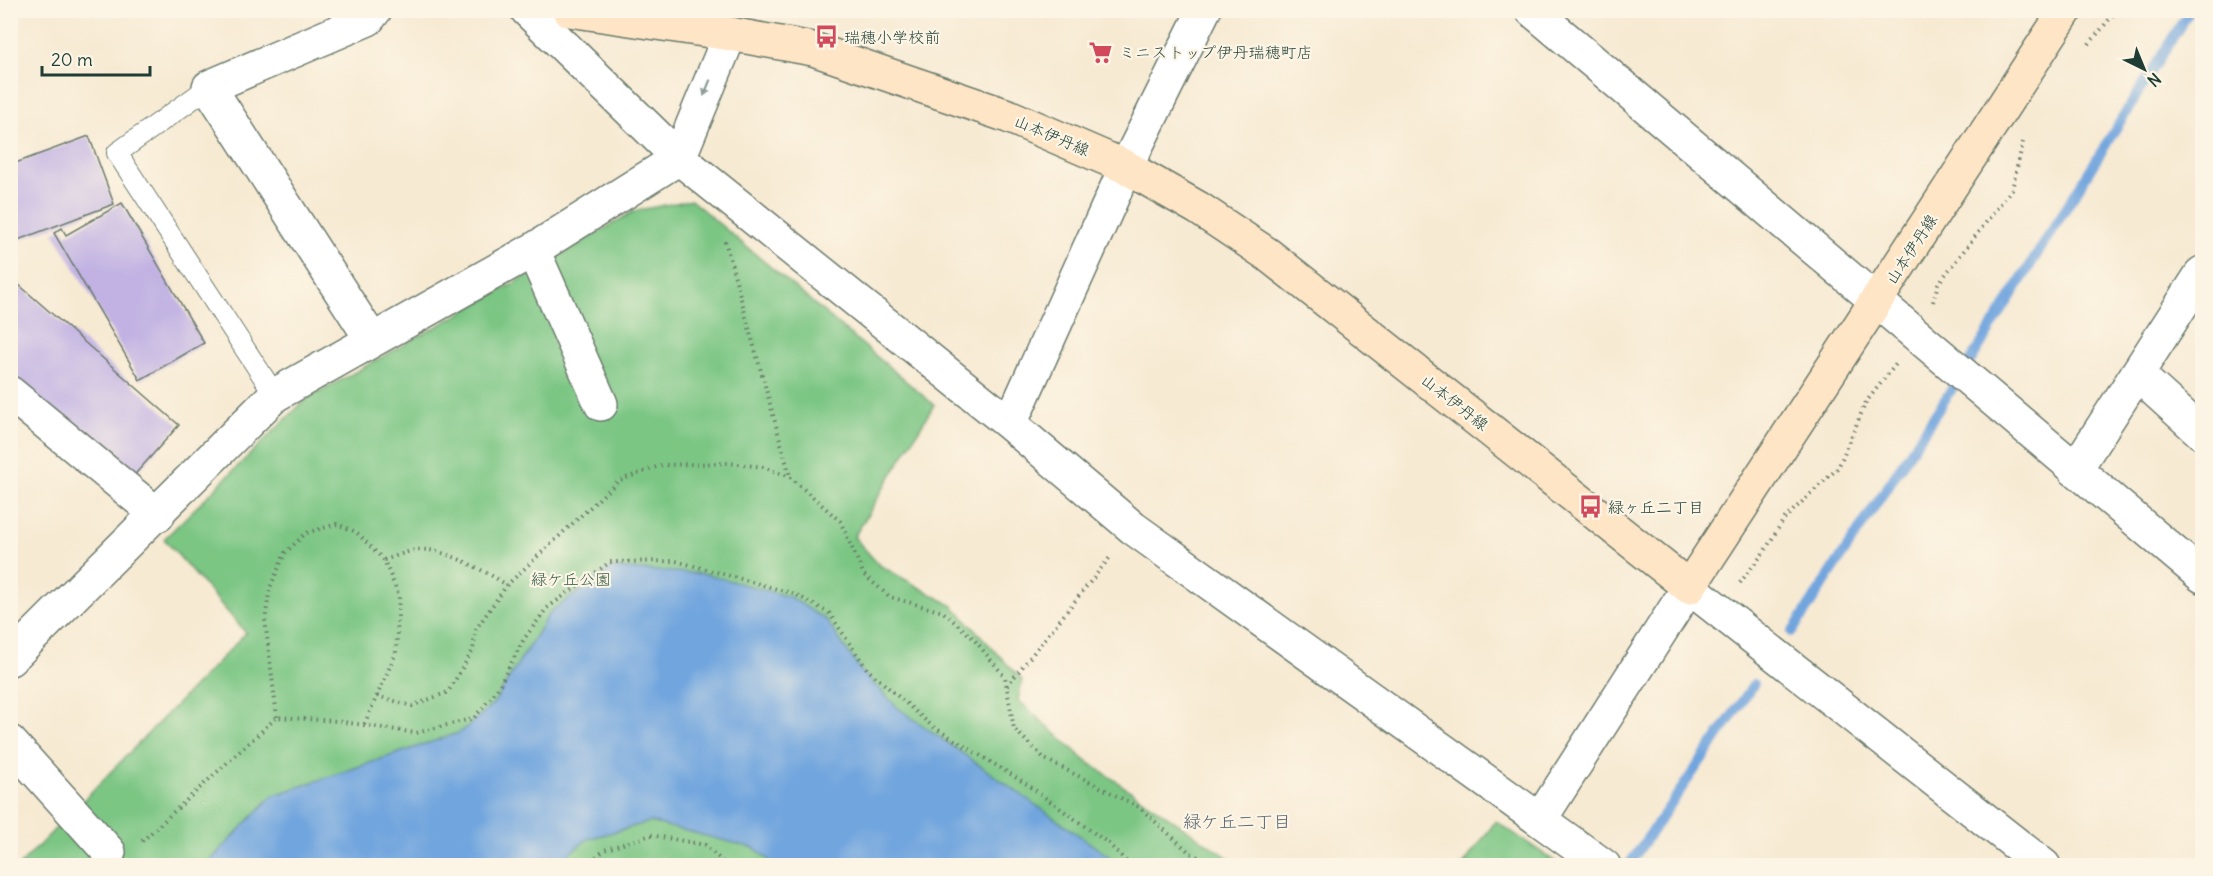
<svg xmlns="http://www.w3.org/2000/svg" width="2213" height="876" font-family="Delius,'Klee One',sans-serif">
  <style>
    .green { fill: #7bc684; stroke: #4d825c; stroke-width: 1.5 }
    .water { fill: #71a5de; stroke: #487189; stroke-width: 1.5 }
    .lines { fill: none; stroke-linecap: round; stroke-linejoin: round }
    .stream { stroke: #71a5de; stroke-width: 10 }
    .building { fill: #c1b2e3 }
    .service-casing { stroke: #6b7a6c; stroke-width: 22 }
    .minor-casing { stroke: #6b7a6c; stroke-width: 36 }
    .tertiary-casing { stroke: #6b7a6c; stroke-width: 36 }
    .secondary-casing { stroke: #6b7a6c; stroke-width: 36 }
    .path { stroke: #6b7a6c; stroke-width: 4; stroke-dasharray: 1.5 4.5; stroke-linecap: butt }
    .service { stroke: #fff; stroke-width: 20 }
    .minor { stroke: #fff; stroke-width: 33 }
    .tertiary { stroke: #fff; stroke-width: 33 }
    .secondary { stroke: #fee5c5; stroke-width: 33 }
    .oneway { fill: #8f9e9a }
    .labels { text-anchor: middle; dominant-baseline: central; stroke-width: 4.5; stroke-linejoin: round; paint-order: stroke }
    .poi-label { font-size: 16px; fill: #1f3d34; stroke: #fcf5e5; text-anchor: start }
    .street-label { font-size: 16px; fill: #1f3d34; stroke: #fcf5e5 }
    .park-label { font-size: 16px; fill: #365f48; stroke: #fcf5e5 }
    .neighbourhood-label { font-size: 18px; fill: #586671; stroke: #fcf5e5 }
  </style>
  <rect width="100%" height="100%" fill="#fcf5e5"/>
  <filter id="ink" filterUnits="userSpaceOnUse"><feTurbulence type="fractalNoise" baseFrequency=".0167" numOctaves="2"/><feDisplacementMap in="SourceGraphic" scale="12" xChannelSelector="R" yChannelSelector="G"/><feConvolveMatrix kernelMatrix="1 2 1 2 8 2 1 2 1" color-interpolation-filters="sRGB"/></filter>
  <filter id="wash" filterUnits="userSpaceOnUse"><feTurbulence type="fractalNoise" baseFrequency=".008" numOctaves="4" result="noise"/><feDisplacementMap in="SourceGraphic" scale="24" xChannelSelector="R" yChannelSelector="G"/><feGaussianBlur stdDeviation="1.35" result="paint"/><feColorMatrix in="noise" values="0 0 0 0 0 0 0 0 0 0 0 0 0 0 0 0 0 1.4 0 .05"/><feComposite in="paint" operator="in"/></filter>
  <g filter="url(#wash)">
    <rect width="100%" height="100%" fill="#f7ead3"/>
    <!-- green -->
    <path class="green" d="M691 200 934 405 854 537 879 565 953 606 1022 680 1018 700 1085 760 1239 865 19 866 246 633 164 539 305 400 516 282 634 211Z
      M1496 821 1560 865H1463Z"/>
    <!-- water -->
    <path class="water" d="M612 568 705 574 790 597 826 620 861 671 898 708 1121 865H775L754 848 650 822 588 839 554 865H206L272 796 461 732 494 703 550 612Z"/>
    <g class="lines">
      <!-- stream -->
      <path class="stream" d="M1792 632 1971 360 2190 10
        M1628 866 1754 684"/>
    </g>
    <g id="blocks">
      <!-- building -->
      <path class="building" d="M89 136 114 204 10 243V165Z
        M122 203 204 343 140 380 54 233 62 228 66 235Z
        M10 277 179 425 129 481 10 377Z"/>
    </g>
  </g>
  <g filter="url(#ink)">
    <use href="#blocks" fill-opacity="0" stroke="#6b7a6c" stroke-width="1.5"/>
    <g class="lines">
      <defs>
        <path id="service" d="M209 87 117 153 275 395"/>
        <path id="minor" d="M527 10 679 158 1010 424 1133 528 1604 866
          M1532 10 2202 576
          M533 250 601 404
          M372 340 209 87 368 19 375 10
          M2137 374 2202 433
          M10 393 158 515
          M1010 424 1126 167 1204 10
          M2075 470 2202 273
          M10 659 275 395 533 250 679 158 730 34
          M10 742 109 852"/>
        <path id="tertiary" d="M1541 818 1689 587 2044 866"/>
        <path id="secondary" d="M569 10 730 34 813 49 1008 116 1126 167 1198 208 1267 254 1689 587 2066 10"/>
      </defs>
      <!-- service casing -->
      <use href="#service" class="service-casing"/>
      <!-- minor casing -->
      <use href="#minor" class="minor-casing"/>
      <!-- tertiary casing -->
      <use href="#tertiary" class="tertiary-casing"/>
      <!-- secondary casing -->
      <use href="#secondary" class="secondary-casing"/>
      <!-- path -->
      <path class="path" d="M2089 44 2117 10
        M725 241 790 476
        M1933 302 1938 284 2012 189 2023 142
        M384 560C394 557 405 552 416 550 442 546 486 572 507 585
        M1740 583 1764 552 1784 519 1838 468 1866 402 1896 364
        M1007 686 1111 556
        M377 696 412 706 448 692 473 650 476 629 507 585 618 481 662 465 729 463 763 467 790 477 840 521 864 575 890 597 943 612 973 638 1005 677 1014 729 1045 759 1139 807 1189 852 1214 866
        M277 717 265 620 270 588 285 553 306 533 337 524 356 532 384 560 399 596 396 653 364 725
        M142 841 277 717 337 721 416 733 474 718 497 690 524 639 547 608 610 562 676 561 795 594 829 613 867 669 932 726 1025 783 1108 843 1131 866
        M588 866 604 850 651 835 705 845 727 866"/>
      <!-- service -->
      <use href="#service" class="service"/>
      <!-- minor -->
      <use href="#minor" class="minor"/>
      <!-- tertiary -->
      <use href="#tertiary" class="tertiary"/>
      <!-- secondary -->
      <use href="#secondary" class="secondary"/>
    </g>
    <!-- one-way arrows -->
    <defs><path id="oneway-solid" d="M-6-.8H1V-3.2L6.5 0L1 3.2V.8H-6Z" transform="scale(1.5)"/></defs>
    <use class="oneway" href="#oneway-solid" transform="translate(707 88) rotate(112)"/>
  </g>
  <!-- icons -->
  <defs>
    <symbol id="bus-bare" viewBox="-9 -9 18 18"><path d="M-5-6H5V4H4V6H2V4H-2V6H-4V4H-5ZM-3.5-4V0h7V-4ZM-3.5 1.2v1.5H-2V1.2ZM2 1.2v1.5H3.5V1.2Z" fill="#d1495b" stroke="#fcf5e5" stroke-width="2.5" paint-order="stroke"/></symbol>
    <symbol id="supermarket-bare" viewBox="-9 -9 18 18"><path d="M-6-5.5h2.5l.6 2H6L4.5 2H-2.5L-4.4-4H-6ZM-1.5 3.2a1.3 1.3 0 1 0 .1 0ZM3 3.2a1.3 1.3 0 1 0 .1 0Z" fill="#d1495b" stroke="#fcf5e5" stroke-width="2.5" paint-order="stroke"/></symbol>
  </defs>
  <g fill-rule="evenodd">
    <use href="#bus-bare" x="810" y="20" width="33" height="33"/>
    <use href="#supermarket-bare" x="1084" y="36" width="33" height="33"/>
    <use href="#bus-bare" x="1574" y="490" width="33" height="33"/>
  </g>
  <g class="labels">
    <!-- poi labels -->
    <g class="poi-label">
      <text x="844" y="37">瑞穂小学校前</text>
      <text x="1119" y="52">ミニストップ伊丹瑞穂町店</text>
      <text x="1608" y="507">緑ヶ丘二丁目</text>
    </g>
    <!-- street labels -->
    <g class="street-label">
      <text transform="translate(1052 135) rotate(23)">山本伊丹線</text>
      <text transform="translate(1911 249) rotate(-57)">山本伊丹線</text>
      <text transform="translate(1455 402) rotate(38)">山本伊丹線</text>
    </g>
    <!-- park labels -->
    <g class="park-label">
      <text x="571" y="579">緑ケ丘公園</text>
    </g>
    <!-- neighbourhood labels -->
    <g class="neighbourhood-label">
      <text x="1237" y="821">緑ケ丘二丁目</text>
    </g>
  </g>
  <!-- margin -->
  <rect width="2213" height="876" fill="none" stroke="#fcf5e5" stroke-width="36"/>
  <!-- north arrow -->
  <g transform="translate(2144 69) rotate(137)" stroke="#fcf5e5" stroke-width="4.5" paint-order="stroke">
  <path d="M0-4.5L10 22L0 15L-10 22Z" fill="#1f3d34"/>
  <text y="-9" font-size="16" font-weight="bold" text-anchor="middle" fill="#1f3d34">N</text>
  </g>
  <!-- scale -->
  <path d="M42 66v9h108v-9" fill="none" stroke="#1f3d34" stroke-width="3"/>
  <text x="51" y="66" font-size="18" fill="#1f3d34" stroke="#fcf5e5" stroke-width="4.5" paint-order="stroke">20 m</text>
</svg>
